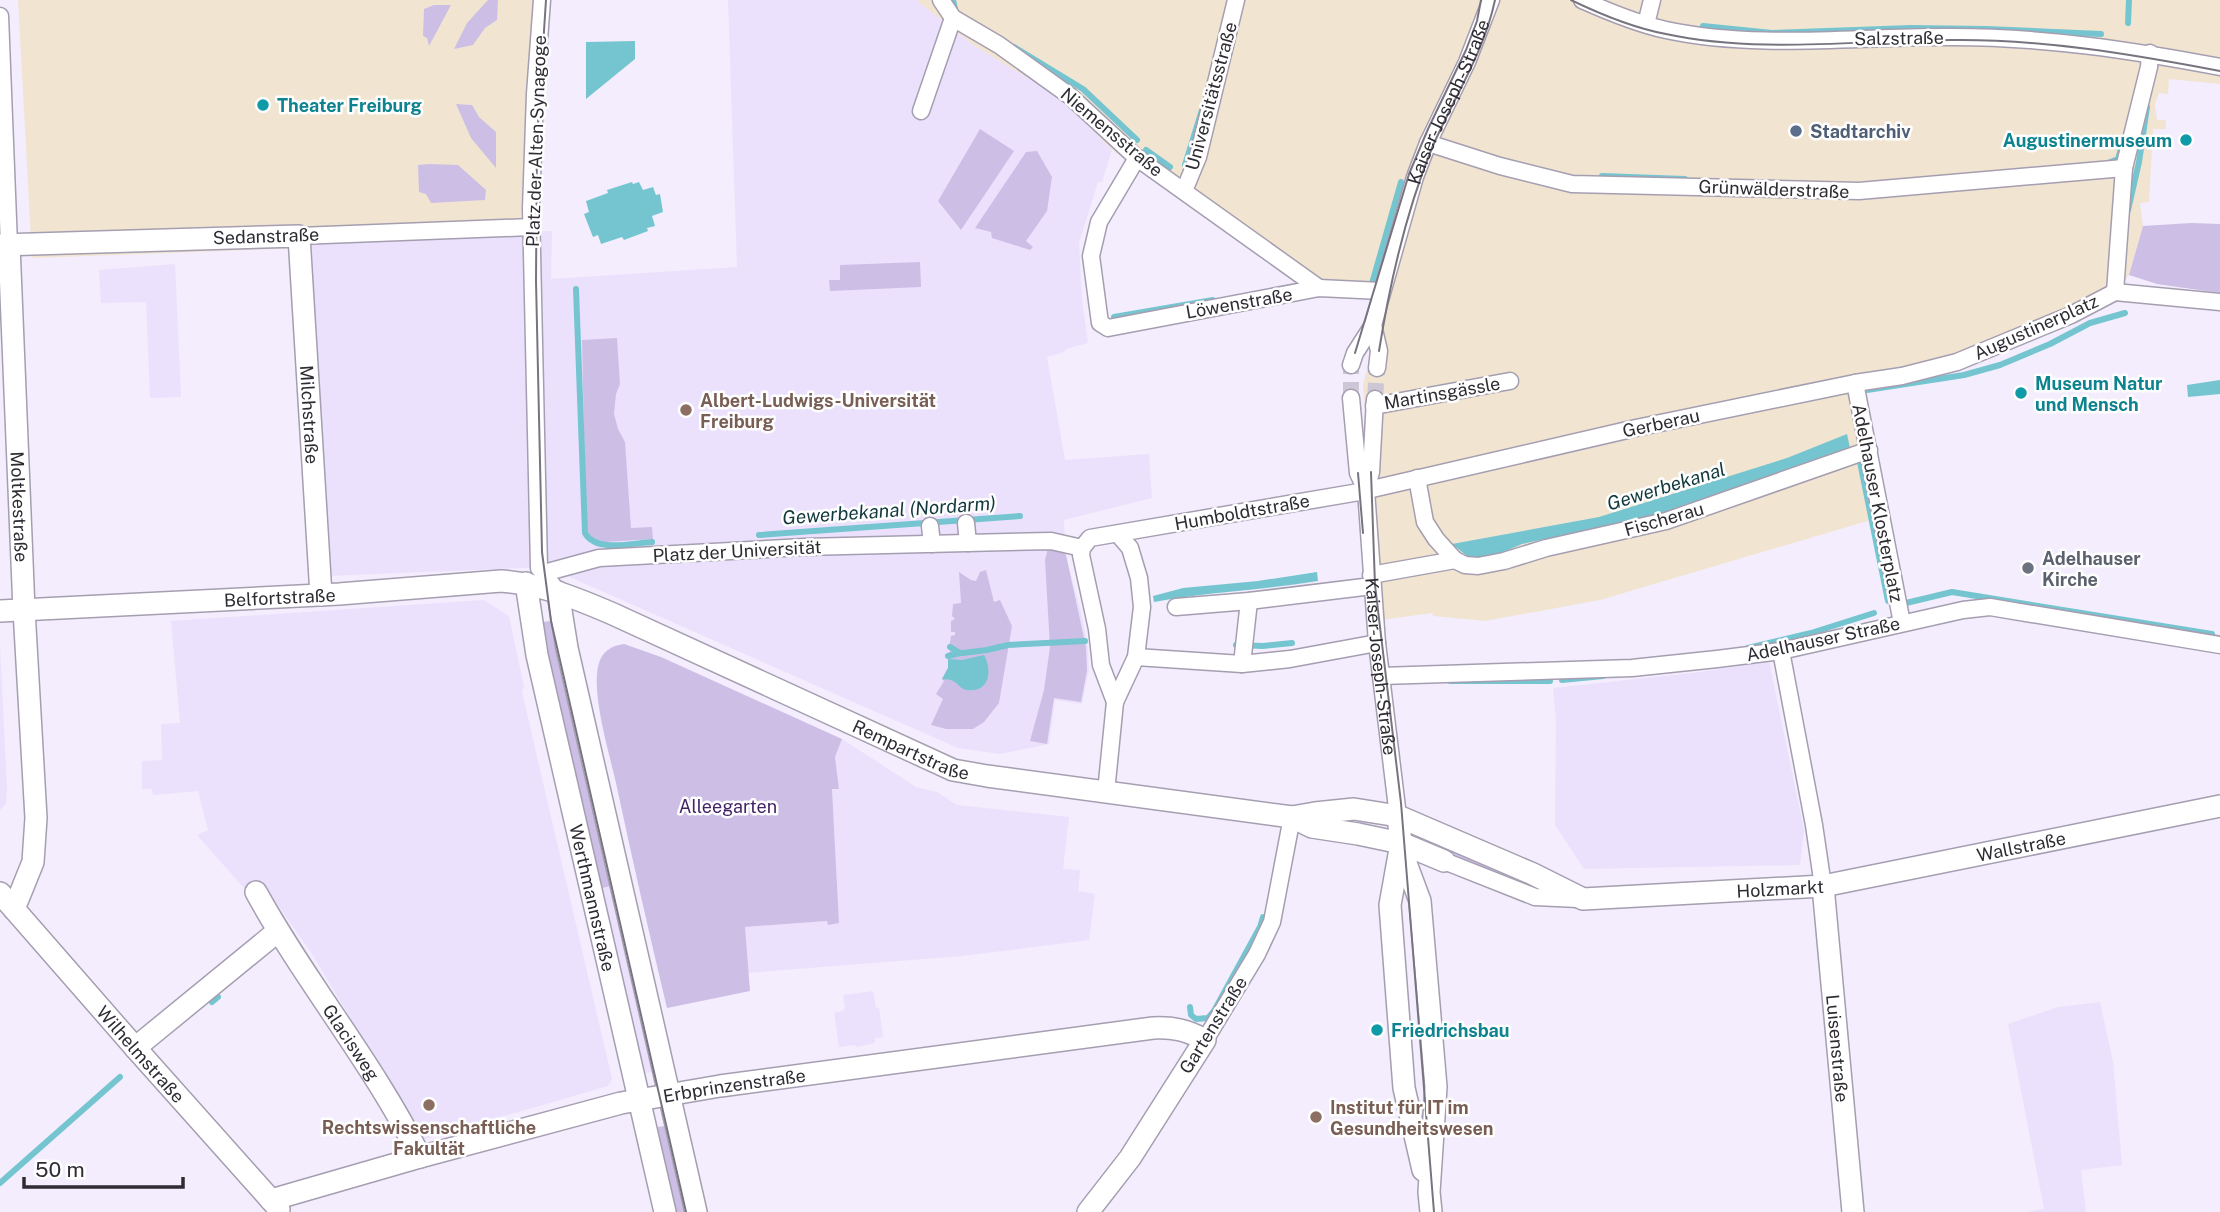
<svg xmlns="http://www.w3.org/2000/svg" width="2220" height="1212" font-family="'Public Sans',sans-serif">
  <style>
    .commercial { fill: #f1e5d1 }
    .built { fill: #ebe1fc }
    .green { fill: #cdbee6 }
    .water { fill: #75c5d0 }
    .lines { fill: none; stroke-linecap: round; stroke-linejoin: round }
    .stream { stroke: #75c5d0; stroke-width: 6 }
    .pedestrian-tunnel { stroke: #ccc6d5; stroke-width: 16; stroke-dasharray: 16 8; stroke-linecap: butt }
    .pedestrian-casing { stroke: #a59eb1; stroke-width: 19 }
    .minor-casing { stroke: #a59eb1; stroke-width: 24 }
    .pedestrian { stroke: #fff; stroke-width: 16 }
    .minor { stroke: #fff; stroke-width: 21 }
    .tram { stroke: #78747f; stroke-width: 2 }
    .culture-dot { fill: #0f9aa8; stroke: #fefefe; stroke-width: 2.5 }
    .service-dot { fill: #5c6f8a; stroke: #fefefe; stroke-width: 2.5 }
    .education-dot { fill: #8d6e63; stroke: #fefefe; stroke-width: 2.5 }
    .worship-dot { fill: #6b7280; stroke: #fefefe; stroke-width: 2.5 }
    .labels { text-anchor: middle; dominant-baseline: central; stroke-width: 5; stroke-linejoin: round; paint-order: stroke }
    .street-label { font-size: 18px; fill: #2e2b33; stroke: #fefefe }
    .culture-label { font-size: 18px; font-weight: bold; fill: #0d838f; stroke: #fefefe; text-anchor: start }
    .service-label { font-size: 18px; font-weight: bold; fill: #4e5e75; stroke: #fefefe; text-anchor: start }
    .education-label { font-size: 18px; font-weight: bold; fill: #785e54; stroke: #fefefe; text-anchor: start }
    .worship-label { font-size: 18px; font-weight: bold; fill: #5b616d; stroke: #fefefe; text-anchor: start }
    .park-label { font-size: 18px; fill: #432464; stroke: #fefefe }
    .water-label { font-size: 19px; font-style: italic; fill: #11383d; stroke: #fefefe }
  </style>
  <rect width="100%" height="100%" fill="#f3edfd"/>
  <!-- commercial -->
  <path class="commercial" d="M18 0H533L520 231 305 248 32 258Z
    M916 0H2220V84L2169 79 2168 94 2159 93 2155 104 2157 120H2166V129H2153L2149 202 2140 203 2143 226 2129 275 2115 292 1953 363 1855 383 1881 517 1600 600 1485 621 1433 616 1432 613 1381 620 1363 385 1387 293 1319 290 1112 150 1054 91 1031 80 973 45Z"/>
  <!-- built -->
  <path class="built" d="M728 0H916L973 45 1031 80 1054 91 1112 150 1102 182H1098L1079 243 1082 300 1088 343 1066 349 1064 352 1047 357 1065 460 1149 454 1152 498 1064 520 1065 553 1081 612 1088 648 1089 670 1082 704 1055 700 1049 744 1000 754 958 748 547 567 327 576 304 242 552 231 551 279 737 267Z
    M175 264 181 397 150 398 146 302 101 303 99 270Z
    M484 600 509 616 524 687 522 692 612 1079 608 1086 421 1140 382 1071 312 954 272 897 256 908 243 887 197 835 208 830 198 791 153 795 152 789H142V761L162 760 161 724 180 723 171 621Z
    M0 645 7 789 6 803 0 810Z
    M1769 661 1804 830 1800 865 1584 869 1555 825 1556 720 1553 688 1701 672Z
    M842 739 916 787 937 792 957 805 1069 817 1063 869 1080 870 1078 891 1095 894 1089 940 962 956 747 973 744 927 828 921V924L839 923 832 789 839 788 835 757Z
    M615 885 656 1071 640 1074 598 889Z
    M873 991 876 1008H879L883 1037 875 1038V1043L857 1047 855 1045 839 1047 834 1013 843 1011 845 1008 843 995Z
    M2100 1002 2113 1062 2122 1165 2081 1170 2086 1212H2026L2044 1209 2008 1024 2058 1007Z"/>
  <!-- green -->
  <path class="green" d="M488 0H498L497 20 485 28 473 45 454 49 467 23Z
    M434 5H451L429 46 427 38 423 36 424 9Z
    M456 104 472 105 479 117 496 132V168L471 138Z
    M980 129 1014 151 961 230 938 201Z
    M1037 151 1052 177 1047 211 1026 241 1033 247 1030 250 992 238 991 232 975 228 1026 152Z
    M429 164 458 165 486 190 485 200 431 203 426 194 419 192 418 165Z
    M2191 223 2220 224V293L2157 284 2129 275 2143 226Z
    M920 262 921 287 830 291 829 280H840V265Z
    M617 338 620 384 616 394 614 414 618 429 625 442 631 528 652 527 653 539 605 542 592 539 586 528 582 340Z
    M1048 548 1060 549 1066 555 1086 647 1087 671 1081 702 1054 698 1047 744 1030 741 1044 690 1050 647 1045 560Z
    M986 570 994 602 1000 600 1012 626 999 703 984 722 973 729H946L931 725 943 699 936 694 944 681 942 679 948 668 949 653 951 649 949 648 951 636 955 635V632H951V621L955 619 952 616 953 604 961 603 959 572 971 580 976 581 980 572Z
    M556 620 615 885 598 889 537 623Z
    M624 644 661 657 842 739 835 757 839 789H832L839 923 828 925 827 921 745 927 750 991 667 1008C649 933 632 858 616 783 609 752 592 697 598 667 601 652 610 646 624 644Z
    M1448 847 1545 887 1543 891 1449 855Z
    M670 1125 690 1212H671L652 1128Z"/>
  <!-- water -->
  <path class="water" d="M635 41V59L586 99V42Z
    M632 182 633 184 639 182 643 190 653 187 656 195 660 194 663 212 652 216 655 226 647 228 648 231 624 240 622 237 601 244 598 235 593 237 584 214 589 212 586 201 608 193 607 190Z
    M2220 380V394L2188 397 2187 385Z
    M1847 434 1851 453 1660 514 1522 544 1499 554 1472 560 1452 544 1599 517 1787 458Z
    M1317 572 1318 581C1264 590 1208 592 1154 602L1153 596 1183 588 1258 581Z
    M984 655C993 671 989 693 967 690 960 689 959 684 953 681 950 679 946 680 942 679L948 668V659L962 660Z"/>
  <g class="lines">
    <!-- stream -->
    <path class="stream" d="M953 0 956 13
      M2128 23 2129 0
      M1703 26 1772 33 1911 28 1987 29 2101 34
      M1014 47 1083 89 1137 140
      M1146 150 1170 167
      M2108 163 2118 159 2122 146
      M1185 165 1202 110
      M1602 176 1685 179
      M2128 210 2139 162 2147 107
      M1371 287 1401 182
      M576 289 585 533C596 553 633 543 652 542
      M1114 317 1213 300
      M1867 390 1964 375 2000 365 2050 344 2090 323 2125 313
      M1860 462 1888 601
      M759 535 1020 516
      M1906 603 1952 592 2212 634
      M1236 645 1263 646 1292 643
      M950 647 960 653H963L987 650 1008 645 1085 641
      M1748 648 1811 633 1874 613
      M948 656 960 653
      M1562 680 1603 676
      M1450 681H1550
      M212 1002 218 997
      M1190 1007 1191 1015 1196 1019 1208 1018 1214 1011 1260 927 1263 917
      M0 1183 120 1077"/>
    <!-- pedestrian-tunnel -->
    <path class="pedestrian-tunnel" d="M1351 398V365
      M1375 399 1377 368"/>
    <defs>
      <g id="pedestrian">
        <path d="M542 0 535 94 531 208 539 568 558 592"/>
        <path d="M941 0 953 18 999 45 1070 96 1137 158 1319 288"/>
        <path d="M1582 0C1609 12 1638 24 1666 30 1760 50 1858 36 1952 37 2043 37 2131 50 2220 67"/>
        <path d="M0 16 9 245"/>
        <path d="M1646 24 1652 0"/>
        <path d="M921 111 953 18"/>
        <path d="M1428 143 1500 166 1572 184 1859 191 2124 168"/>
        <path d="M1137 158 1099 222 1091 256 1100 323 1108 328 1319 288 1381 291"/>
        <path d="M1184 191 1198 157 1236 0"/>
        <path d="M299 236 531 227"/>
        <path d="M2115 292 2124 168 2149 67 2150 53"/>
        <path d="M1373 325 1379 351 1377 368"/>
        <path id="s1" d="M1351 365 1355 353 1373 325 1415 177 1428 143 1467 62 1491 0"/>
        <path d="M1855 383 1902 623"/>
        <path id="s2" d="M1351 398 1358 473 1366 490 1377 643 1398 816"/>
        <path d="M1374 406 1510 381"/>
        <path d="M1417 478 1425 522 1436 539 1455 560 1465 565 1478 566 1504 561 1546 548 1666 521 1869 450"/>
        <path d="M1366 490 1371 472 1375 399"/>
        <path d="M966 523 968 543"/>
        <path d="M930 526 932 544"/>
        <path d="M544 573 599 558 804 547 1051 541 1082 548"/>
        <path d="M1371 575 1455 560"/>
        <path d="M1176 607 1249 601 1372 586"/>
        <path d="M1781 651 1814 825 1823 886"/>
        <path d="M1136 657 1242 664 1290 659 1377 643"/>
        <path d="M1242 664 1249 601"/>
        <path d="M1381 676 1632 668 1717 659 1781 651 1963 610 1990 607 2220 645"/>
        <path d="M1115 702 1101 665 1097 629 1081 555 1082 548 1090 538 1359 492 1636 428 1855 383 1902 376 1957 362 2071 315 2115 292 2220 302"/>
        <path d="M1106 792 1115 702 1136 657 1142 607 1139 578 1130 548 1118 534"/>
        <path d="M1444 861 1535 897 1578 899"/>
        <path d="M1205 1040 1257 954 1272 922 1292 817"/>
      </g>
      <g id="minor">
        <path id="s3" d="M0 245 299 236 321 595"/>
        <path id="s4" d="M9 245 24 610 36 818 33 862 14 909"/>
        <path id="s5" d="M526 583 537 655 665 1212"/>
        <path d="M558 592 567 648 696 1212"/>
        <path id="s6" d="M0 611 339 594 501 581C541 584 576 598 613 614L953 770 987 776 1292 817 1315 813 1354 809 1398 816 1533 874 1583 899 1823 886 2220 806"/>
        <path d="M1398 816 1401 843 1407 866 1420 901 1429 1005 1436 1087 1429 1192 1431 1212"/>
        <path d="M1292 817 1312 827 1358 834 1401 843 1444 861"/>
        <path d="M1400 849 1390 905 1396 984 1404 1088 1423 1170"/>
        <path id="s7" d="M1823 886 1853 1212"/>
        <path id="s8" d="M256 892C306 983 374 1064 420 1157"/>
        <path id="s9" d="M0 893 138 1051 279 1209"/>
        <path d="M135 1048 278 931"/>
        <path id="s10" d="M271 1200 420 1157 621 1103 720 1086 1153 1028C1173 1027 1187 1030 1205 1040L1130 1158 1088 1212"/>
      </g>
    </defs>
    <!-- pedestrian casing -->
    <use href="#pedestrian" class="pedestrian-casing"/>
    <!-- minor casing -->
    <use href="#minor" class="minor-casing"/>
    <!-- pedestrian -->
    <use href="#pedestrian" class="pedestrian"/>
    <!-- minor -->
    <use href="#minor" class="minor"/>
    <!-- tram -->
    <path class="tram" d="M546 0 537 139 536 281 542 552 551 621 686 1212
      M1571 0C1600 14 1634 28 1666 34 1759 54 1857 40 1952 40 2042 39 2131 54 2220 71
      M1379 351C1390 282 1405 214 1432 148 1453 99 1484 53 1495 0
      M1355 353 1409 174 1428 129 1466 50 1477 21 1481 0
      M1371 472 1375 585 1401 803 1434 1212
      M1358 473 1363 533"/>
  </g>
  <!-- markers -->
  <g class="culture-dot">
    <circle cx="263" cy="105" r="7"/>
    <circle cx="2186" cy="140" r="7"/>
    <circle cx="2021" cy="393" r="7"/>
    <circle cx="1377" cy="1030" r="7"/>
  </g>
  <circle class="service-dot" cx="1796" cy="131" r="7"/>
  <g class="education-dot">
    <circle cx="686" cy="410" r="7"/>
    <circle cx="429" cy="1105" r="7"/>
    <circle cx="1316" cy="1117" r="7"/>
  </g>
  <circle class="worship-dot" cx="2028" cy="568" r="7"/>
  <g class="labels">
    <!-- street labels -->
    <g class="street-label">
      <text transform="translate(1899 38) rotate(-1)">Salzstraße</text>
      <text transform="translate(1211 96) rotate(-75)">Universitätsstraße</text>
      <text stroke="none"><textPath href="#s1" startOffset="282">Kaiser-Joseph-Straße</textPath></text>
      <text transform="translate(1112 132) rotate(40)">Niemensstraße</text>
      <text transform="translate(536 141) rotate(-88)">Platz der Alten Synagoge</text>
      <text transform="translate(1774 189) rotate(2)">Grünwälderstraße</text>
      <text transform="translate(266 236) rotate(-2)">Sedanstraße</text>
      <text transform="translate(1239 303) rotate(-10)">Löwenstraße</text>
      <text transform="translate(2036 327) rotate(-24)">Augustinerplatz</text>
      <text transform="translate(1442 393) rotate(-10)">Martinsgässle</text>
      <text stroke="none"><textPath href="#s3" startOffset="478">Milchstraße</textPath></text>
      <text transform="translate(1661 423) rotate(-12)">Gerberau</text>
      <text transform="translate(1878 503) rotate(79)">Adelhauser Klosterplatz</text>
      <text stroke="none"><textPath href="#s4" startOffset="262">Moltkestraße</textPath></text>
      <text transform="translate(1242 512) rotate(-10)">Humboldtstraße</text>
      <text transform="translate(1664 519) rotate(-16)">Fischerau</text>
      <text transform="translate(737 551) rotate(-3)">Platz der Universität</text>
      <text stroke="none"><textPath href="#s6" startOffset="280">Belfortstraße</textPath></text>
      <text transform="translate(1823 639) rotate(-12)">Adelhauser Straße</text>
      <text stroke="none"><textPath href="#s2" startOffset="271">Kaiser-Joseph-Straße</textPath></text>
      <text stroke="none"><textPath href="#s6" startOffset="947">Rempartstraße</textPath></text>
      <text stroke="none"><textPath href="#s6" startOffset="2088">Wallstraße</textPath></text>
      <text stroke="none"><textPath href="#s6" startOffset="1843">Holzmarkt</textPath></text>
      <text stroke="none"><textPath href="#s5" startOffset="322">Werthmannstraße</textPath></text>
      <text transform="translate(1213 1025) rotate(-58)">Gartenstraße</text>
      <text stroke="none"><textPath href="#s8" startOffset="178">Glacisweg</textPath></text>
      <text stroke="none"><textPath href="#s7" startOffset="163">Luisenstraße</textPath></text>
      <text stroke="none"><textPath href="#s9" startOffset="214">Wilhelmstraße</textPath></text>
      <text stroke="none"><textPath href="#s10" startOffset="478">Erbprinzenstraße</textPath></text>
    </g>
    <!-- culture labels -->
    <g class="culture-label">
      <text x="277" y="105">Theater Freiburg</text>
      <text x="2172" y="140" text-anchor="end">Augustinermuseum</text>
      <text x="2035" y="383">Museum Natur<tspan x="2035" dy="21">und Mensch</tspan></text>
      <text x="1391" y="1030">Friedrichsbau</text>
    </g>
    <!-- service labels -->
    <g class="service-label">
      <text x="1810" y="131">Stadtarchiv</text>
    </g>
    <!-- education labels -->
    <g class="education-label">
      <text x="700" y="400">Albert-Ludwigs-Universität<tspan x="700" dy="21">Freiburg</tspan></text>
      <text x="1330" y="1107">Institut für IT im<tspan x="1330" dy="21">Gesundheitswesen</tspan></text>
      <text x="429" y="1127" text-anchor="middle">Rechtswissenschaftliche<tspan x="429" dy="21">Fakultät</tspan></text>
    </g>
    <!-- worship labels -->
    <g class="worship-label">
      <text x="2042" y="558">Adelhauser<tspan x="2042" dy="21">Kirche</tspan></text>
    </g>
    <!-- park labels -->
    <g class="park-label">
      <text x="728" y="806">Alleegarten</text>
    </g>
    <!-- water labels -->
    <g class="water-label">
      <text transform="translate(1666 486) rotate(-17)">Gewerbekanal</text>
      <text transform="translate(889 510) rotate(-4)">Gewerbekanal (Nordarm)</text>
    </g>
  </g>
  <!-- scale -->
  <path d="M24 1177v10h159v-10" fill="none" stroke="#2e2b33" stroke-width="3.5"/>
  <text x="35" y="1177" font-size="21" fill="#2e2b33" stroke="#fefefe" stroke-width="5" paint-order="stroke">50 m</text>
</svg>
